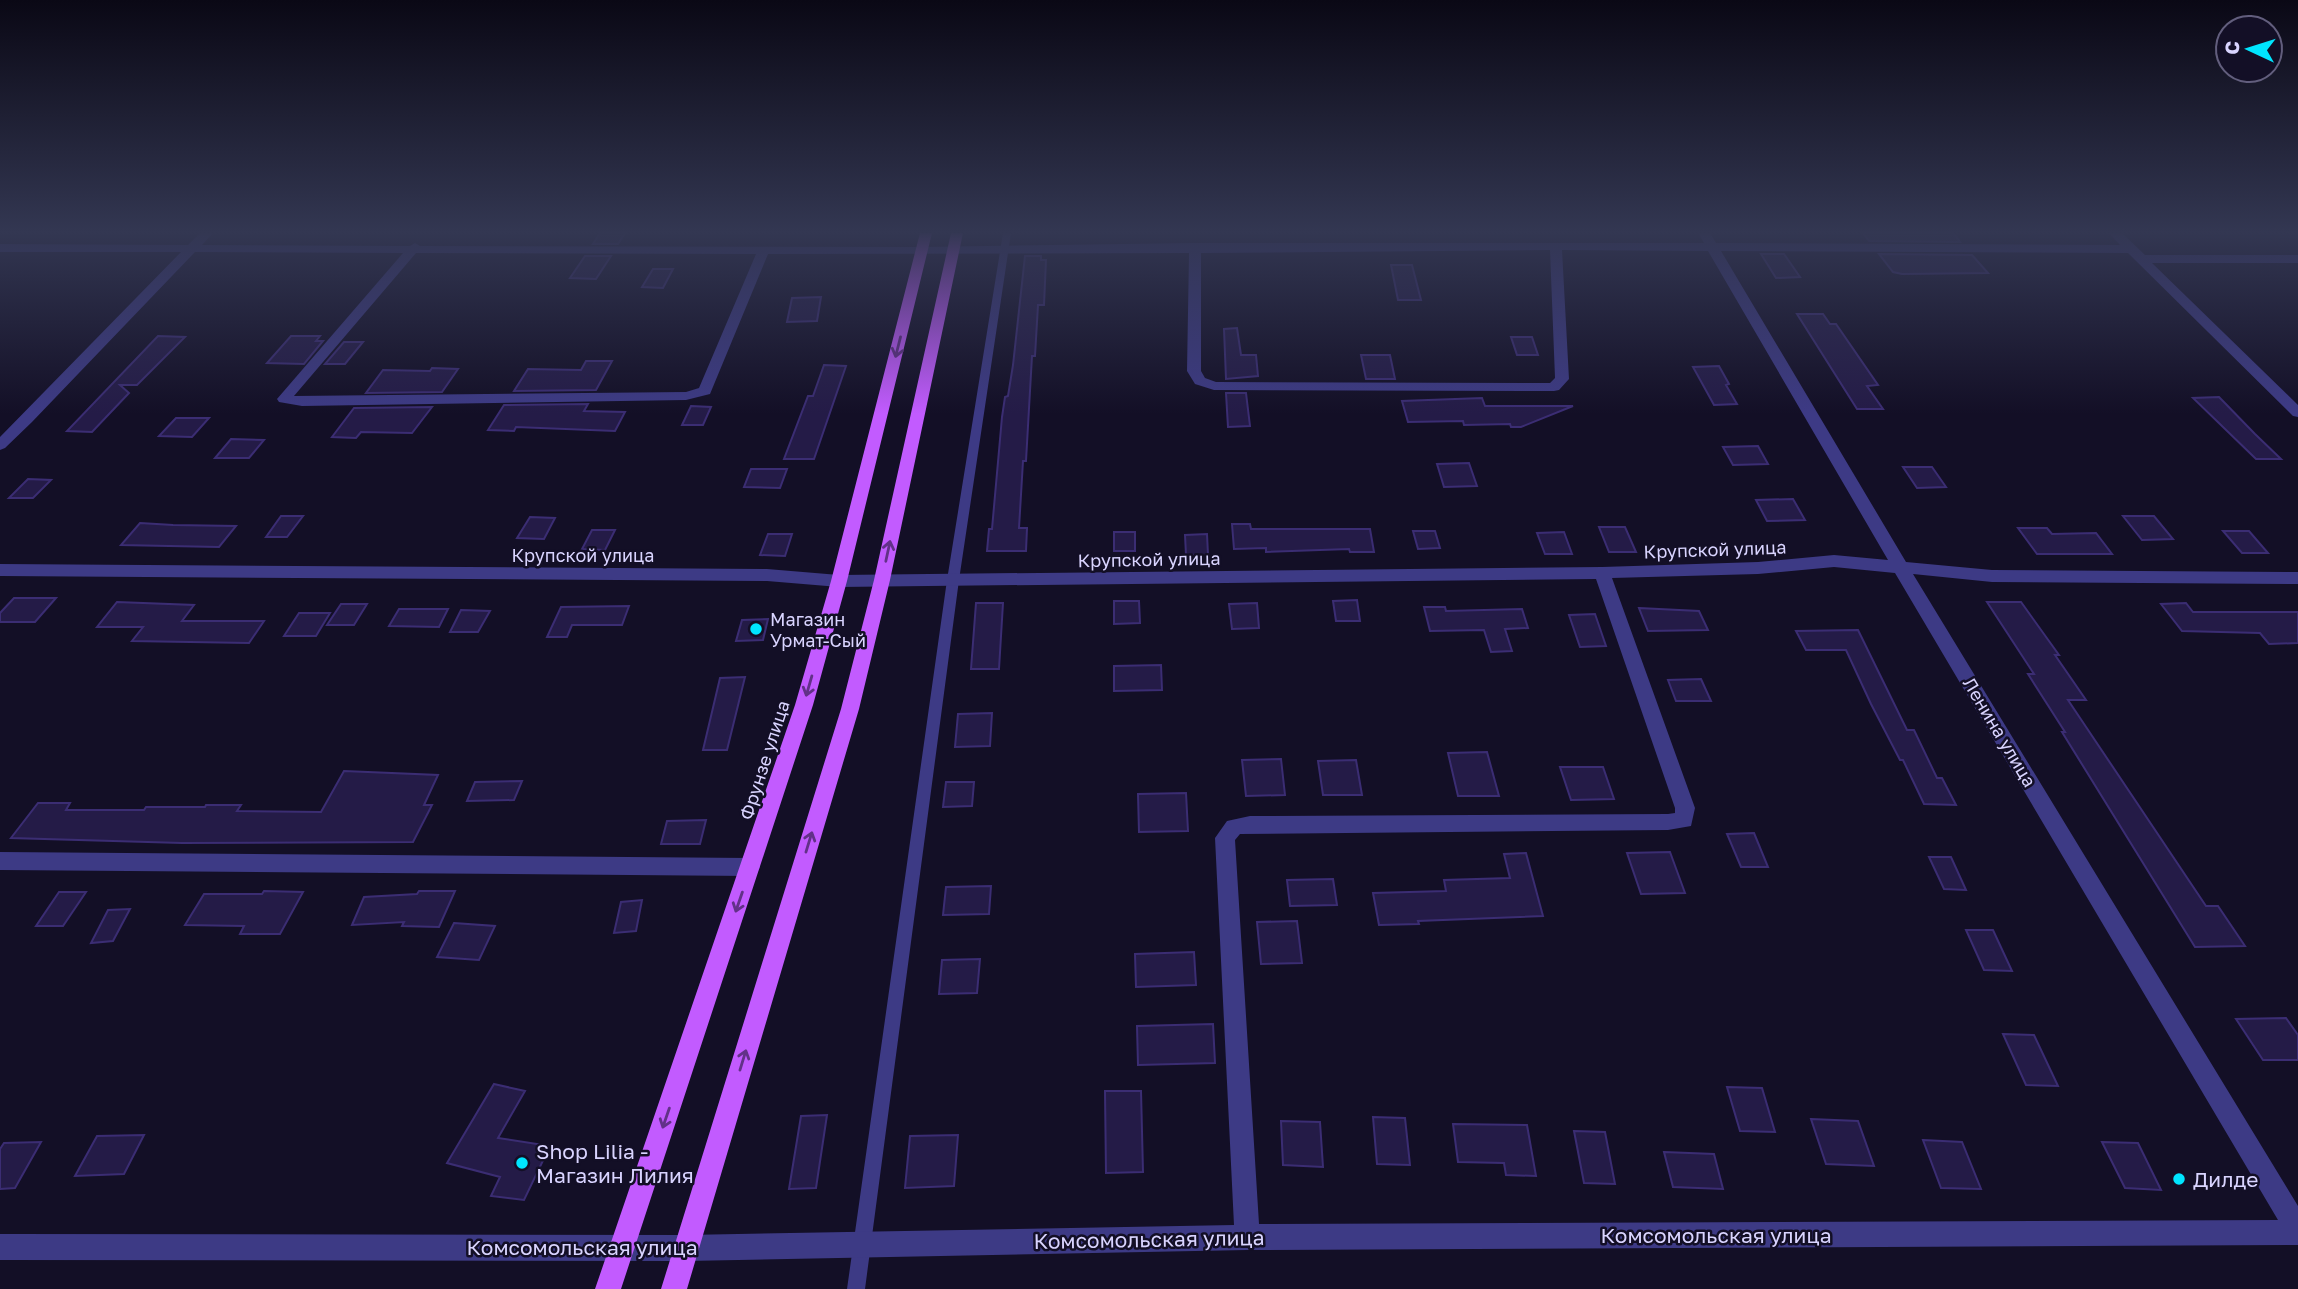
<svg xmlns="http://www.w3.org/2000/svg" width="2298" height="1289" font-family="'Golos Text',sans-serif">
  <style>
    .building { fill: #241b47; stroke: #3b2d73; stroke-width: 2 }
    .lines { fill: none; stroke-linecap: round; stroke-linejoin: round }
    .service { fill: #3d3a85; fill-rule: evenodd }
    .minor { fill: #3d3a85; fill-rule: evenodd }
    .primary { fill: #c25bff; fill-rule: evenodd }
    .oneway { stroke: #623188 }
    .poi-dot { fill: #00e5ff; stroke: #130f26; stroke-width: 2.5 }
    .labels { text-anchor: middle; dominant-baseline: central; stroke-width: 5; stroke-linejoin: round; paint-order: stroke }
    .street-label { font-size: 18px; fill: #d9d4ff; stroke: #130f26 }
    .poi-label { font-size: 18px; fill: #d9d4ff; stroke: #130f26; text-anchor: start }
    .near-poi-label { font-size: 21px; fill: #d9d4ff; stroke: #130f26; text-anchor: start }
    .near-street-label { font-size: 21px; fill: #d9d4ff; stroke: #130f26 }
  </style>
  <rect width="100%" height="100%" fill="#130f26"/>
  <!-- building -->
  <path class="building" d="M600 233H625L618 244H593Z
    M1863 233H1953L1960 242 1869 241Z
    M1761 254H1784L1800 277 1776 278Z
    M1879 254 1972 255 1988 273 1902 274 1893 272Z
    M585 256H611L596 279 570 278Z
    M1025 256H1041V260H1046L1044 305H1038L1035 356H1032L1026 461H1023L1019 528H1027L1026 551H987L989 529H992L1002 417 1005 397 1008 396 1013 365Z
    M1391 265H1412L1421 300H1398Z
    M653 269H673L663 288 642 287Z
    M821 297 817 321 787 322 792 298Z
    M1797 314H1823L1830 324H1836L1878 385 1867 386 1883 409H1857Z
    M1237 328 1241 355H1256L1258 376 1226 379 1224 329Z
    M158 336 185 337 137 385H120L129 393 92 432 67 431Z
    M291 336H320L316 341H323L304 364 267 363Z
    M1511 337H1532L1538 355H1517Z
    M344 342H363L345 364H325Z
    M1361 355H1390L1395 379H1366Z
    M586 361H612L596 390 514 391 528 369 581 370Z
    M824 365 846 366 814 459H784L808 396H813Z
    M1719 366 1729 384 1726 385 1737 404 1714 405 1693 367Z
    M432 368 458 369 442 392 366 393 383 370 430 371Z
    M1226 393H1246L1250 426 1228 427Z
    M2219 397 2255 434 2281 459H2256L2193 398Z
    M1482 398 1485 406H1573L1521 427H1511L1510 424 1464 425 1463 421 1408 422 1402 401Z
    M588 404 584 411 625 412 615 431 516 427 514 431 488 430 504 405Z
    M691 406 711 407 703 425H682Z
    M432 407 412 433 361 432 356 438 332 437 354 408Z
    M176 418H209L192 437 159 436Z
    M231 439 264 440 249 458H215Z
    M1758 446 1768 464 1733 465 1723 447Z
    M1469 463 1477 486 1444 487 1437 464Z
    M1903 467H1932L1946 487 1917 488Z
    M751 469H787L780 488 744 487Z
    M28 479 51 480 33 498H9Z
    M1793 499 1805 520 1767 521 1756 500Z
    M281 516H303L287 537H266Z
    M2123 516H2154L2173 539 2142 540Z
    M530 517 555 518 544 539 517 538Z
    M140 523 173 525 236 526 219 547 121 545Z
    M1232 524H1250L1251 529H1370L1374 552H1350L1349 549 1266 552V548L1234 549Z
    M1599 527H1625L1636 552H1609Z
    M2018 528H2047L2052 534 2096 533 2112 554H2037Z
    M592 530H615L605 550 582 549Z
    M1413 531H1435L1440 548 1418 549Z
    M2223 531H2249L2268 553H2242Z
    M1114 532H1135V551H1114Z
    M1564 532 1572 554H1545L1537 533Z
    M768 534H792L785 556 760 555Z
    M1207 534 1208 555H1186L1185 535Z
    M14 598H56L35 622H0V613Z
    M1357 600 1360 621H1336L1333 601Z
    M1114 601H1139L1140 623 1114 624Z
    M117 602 194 605 182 621H264L249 643 132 641 143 627H97Z
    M1987 602H2021L2059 655H2055L2086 700H2068L2206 906H2218L2245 946 2195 947 2062 732H2065L2028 674H2034Z
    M976 603H1003L999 669H971Z
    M1257 603 1259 628 1232 629 1229 604Z
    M2186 603 2193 612H2298V643L2269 644 2260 633 2182 631 2161 604Z
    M341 604H367L354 625H327Z
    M629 606 622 625H572L567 637H547L561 607Z
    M1424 607H1445L1446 611 1522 609 1528 628 1505 629 1512 651 1491 652 1484 630 1430 631Z
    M1639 608 1699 611 1708 630 1648 631Z
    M399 609H448L439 627 389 626Z
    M461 610 490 611 478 632H450Z
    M299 613H330L316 636H284Z
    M1595 614 1606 646 1580 647 1569 615Z
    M768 619 763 640 736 641 742 620Z
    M1858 630 1907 730H1914L1937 778H1942L1956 805 1924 804 1903 760H1900L1871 704 1846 650H1806L1796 631Z
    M1161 665 1162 690 1114 691V666Z
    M745 677 727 750H703L720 678Z
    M1701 679 1711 701H1676L1668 680Z
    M992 713 990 746 955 747 958 714Z
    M1487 752 1499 796H1458L1448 753Z
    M1281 759 1285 795 1246 796 1242 760Z
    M1356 760 1362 795H1323L1318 761Z
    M1560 767H1603L1614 799 1571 800Z
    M344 771 438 775 424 805H432L413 842 182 843 11 838 38 803H70L66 810H144L146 807H205L206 805H241L237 811 321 812Z
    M522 781 514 800 467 801 475 782Z
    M946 782H974L972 806 943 807Z
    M1186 793 1188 831 1139 832 1138 794Z
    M706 820 700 844H661L667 821Z
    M1754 833 1768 867H1741L1727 834Z
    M1670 852 1685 893 1641 894 1627 853Z
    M1526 853 1543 916 1418 921 1419 924 1379 925 1373 893 1446 891 1444 880 1510 878 1504 854Z
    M1929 857H1951L1966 890 1944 889Z
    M1333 879 1337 905 1290 906 1287 880Z
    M991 886 989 914 943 915 946 887Z
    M264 891 303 892 280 934H240L244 926 185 925 204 894H262Z
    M419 891H455L439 927 402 926 404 922 352 925 364 897 417 894Z
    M59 892H86L63 926H36Z
    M642 900 636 931 614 933 621 902Z
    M130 909 113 941 91 943 108 910Z
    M1297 921 1302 963 1261 964 1257 922Z
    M454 923 495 926 479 960 437 957Z
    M1966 930H1993L2012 971 1984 970Z
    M1194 952 1196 985 1136 987 1135 954Z
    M980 959 977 993 939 994 942 960Z
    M2286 1018 2298 1035V1060H2263L2236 1019Z
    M1213 1024 1215 1063 1138 1065 1137 1026Z
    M2003 1034 2034 1035 2058 1086 2026 1085Z
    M494 1084 525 1091 498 1138 550 1146 524 1200 491 1196 500 1177 447 1163Z
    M1727 1087 1762 1088 1775 1132 1740 1131Z
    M1105 1091H1141L1143 1172 1106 1173Z
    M827 1115 816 1188 789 1189 801 1116Z
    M1373 1117 1405 1118 1410 1165 1377 1164Z
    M1811 1119 1858 1121 1874 1166 1826 1164Z
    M1281 1121 1320 1122 1323 1167 1283 1165Z
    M1453 1124 1527 1125 1536 1176 1506 1175 1504 1163 1458 1162Z
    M1574 1131 1605 1132 1615 1184 1584 1183Z
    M144 1135 124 1174 75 1176 97 1136Z
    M958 1135 954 1186 905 1188 910 1136Z
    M1923 1140 1962 1142 1981 1189 1941 1188Z
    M41 1142 15 1188 0 1189V1149L4 1143Z
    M2102 1142 2138 1143 2161 1190 2125 1188Z
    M1664 1152 1714 1154 1723 1189 1673 1187Z"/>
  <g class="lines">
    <!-- service -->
    <path class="service" d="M1003 233H1011L959 580 865 1289H847L947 580Z"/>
    <!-- minor -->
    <path class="minor" d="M200 233H213L202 245 410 246 415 243 420 246 922 247 1195 243H1704L1698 233H1710L1716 243 2120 245 2109 233H2122L2145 255H2298V263H2152L2298 405V417L2293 416 2128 253 1721 251 1906 562 1992 570 2298 572V584L1992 582 1913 574 2298 1206V1245L1247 1250 686 1261 0 1260V1234L686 1235 1234 1225 1215 838 1227 821 1250 816 1668 814 1675 813V808L1596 579 839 587 767 581 0 576V564L767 569 839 575 1602 567 1758 562 1834 555 1888 560 1708 251 1562 250 1569 379 1559 390 1554 391 1214 390 1195 384 1187 371 1189 253 768 254 710 394 686 400 302 406 279 402 277 399 403 253 195 252 32 422 5 448 0 450V437L181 252H0V244L188 245ZM1550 250 1555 378 1550 383 1216 382 1205 378 1201 371V253ZM416 253 756 254 699 388 686 392 294 396ZM1834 567 1895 573 2278 1220 1259 1224 1235 840 1240 834 1668 830 1691 826 1695 808 1612 578 1758 574Z
      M0 852 750 858 757 861 760 867 757 873 750 876 0 870Z"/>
    <!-- primary -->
    <path class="primary" d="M920 233H932L847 581 813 705 621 1289H595L795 705 831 581Z
      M951 233H963L890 580 859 709 687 1289H661L841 709 874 580Z"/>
  </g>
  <!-- one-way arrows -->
  <defs><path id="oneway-shaft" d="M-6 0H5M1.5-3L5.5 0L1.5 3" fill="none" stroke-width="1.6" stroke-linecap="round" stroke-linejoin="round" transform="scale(1.75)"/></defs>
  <g class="oneway">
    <use href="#oneway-shaft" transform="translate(898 347) rotate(104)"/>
    <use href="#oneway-shaft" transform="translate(888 551) rotate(-78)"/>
    <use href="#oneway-shaft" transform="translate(809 686) rotate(106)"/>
    <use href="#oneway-shaft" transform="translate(809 842) rotate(-73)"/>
    <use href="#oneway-shaft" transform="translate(739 902) rotate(109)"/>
    <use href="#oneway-shaft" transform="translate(743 1060) rotate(-73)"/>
    <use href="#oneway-shaft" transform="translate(666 1118) rotate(109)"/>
  </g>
  <!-- sky -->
  <linearGradient id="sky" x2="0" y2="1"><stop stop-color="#0a0815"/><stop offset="0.56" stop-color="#333752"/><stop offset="1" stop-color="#333752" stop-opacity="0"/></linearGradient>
  <rect width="2298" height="414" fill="url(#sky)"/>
  <!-- markers -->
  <g class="poi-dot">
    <circle cx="756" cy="629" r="7"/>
    <circle cx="522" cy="1163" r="7"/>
    <circle cx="2179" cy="1179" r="7"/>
  </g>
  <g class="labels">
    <!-- street labels -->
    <g class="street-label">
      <text transform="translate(1715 549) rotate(-2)">Крупской улица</text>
      <text x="583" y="555">Крупской улица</text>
      <text transform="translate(1149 559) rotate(-1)">Крупской улица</text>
      <text transform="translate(2000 732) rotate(59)">Ленина улица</text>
      <text transform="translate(764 760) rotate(-72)">Фрунзе улица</text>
    </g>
    <!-- poi labels -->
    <g class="poi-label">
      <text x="770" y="619">Магазин<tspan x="770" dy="21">Урмат-Сый</tspan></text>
    </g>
    <!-- near-poi labels -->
    <g class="near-poi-label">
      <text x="536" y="1151">Shop Lilia -<tspan x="536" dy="24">Магазин Лилия</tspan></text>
      <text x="2193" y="1179">Дилде</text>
    </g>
    <!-- near-street labels -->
    <g class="near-street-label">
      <text x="1716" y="1235">Комсомольская улица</text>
      <text transform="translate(1149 1239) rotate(-1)">Комсомольская улица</text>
      <text x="582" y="1247">Комсомольская улица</text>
    </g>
  </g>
  <!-- north arrow -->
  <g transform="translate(2249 49) rotate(274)"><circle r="33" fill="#130f26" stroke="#625e7d" stroke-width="2"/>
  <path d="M0-5L12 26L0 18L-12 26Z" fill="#00e5ff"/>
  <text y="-10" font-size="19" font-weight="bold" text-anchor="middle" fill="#d9d4ff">С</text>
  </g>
</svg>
